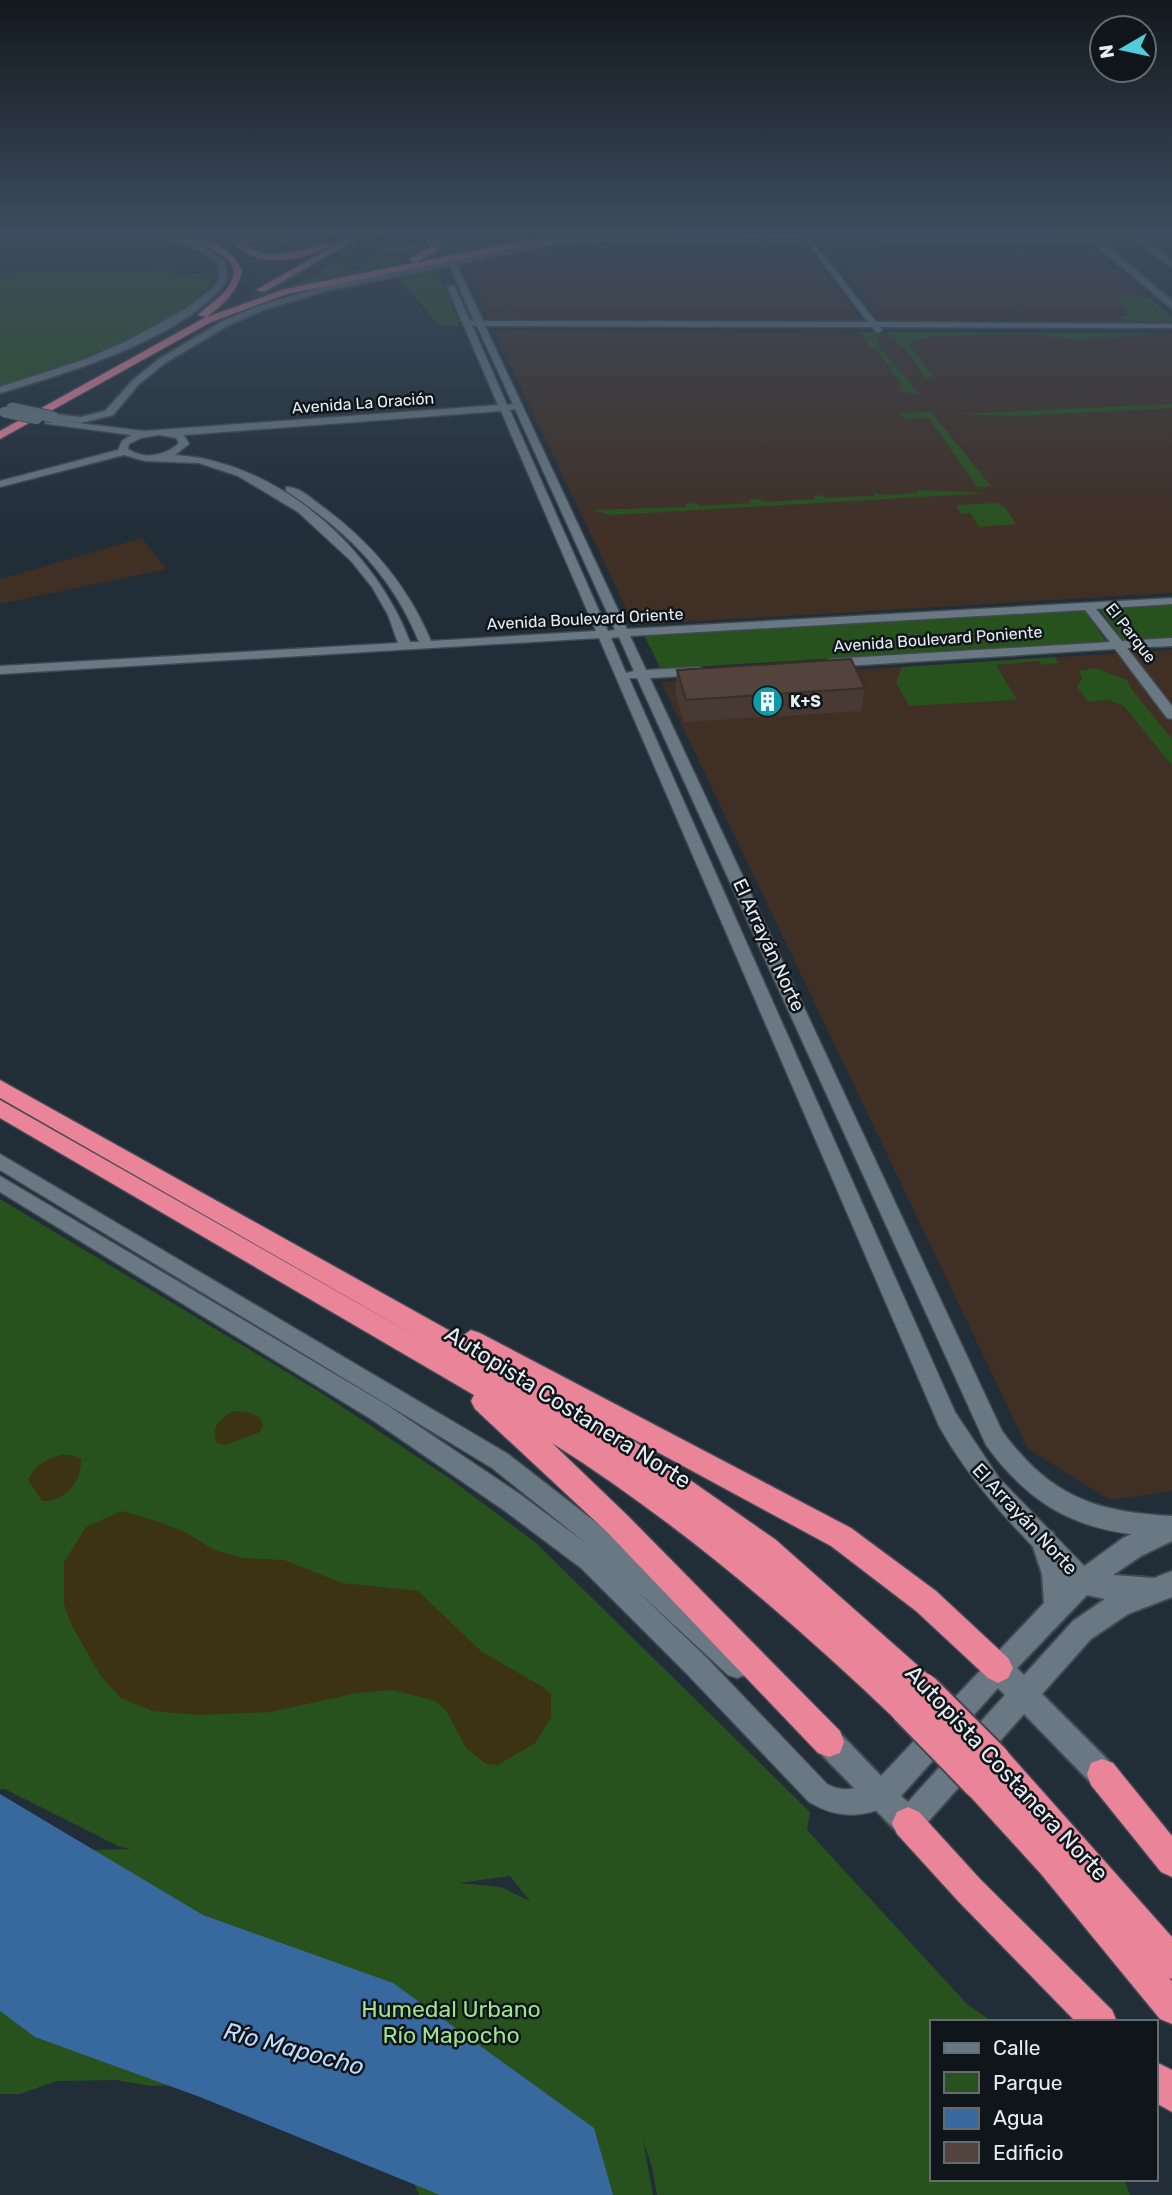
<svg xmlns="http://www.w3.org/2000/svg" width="1172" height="2195" font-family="Rubik,sans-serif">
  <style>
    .industrial { fill: #402f25 }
    .green { fill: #28521d; fill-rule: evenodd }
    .sand { fill: #3b3312 }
    .water { fill: #37689e }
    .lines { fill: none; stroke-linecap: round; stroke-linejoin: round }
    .minor-casing { stroke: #3f4951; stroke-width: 3 }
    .tertiary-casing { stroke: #3f4951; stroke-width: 4 }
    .motorway-casing { stroke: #3f4951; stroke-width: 3 }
    .minor { fill: #6a7883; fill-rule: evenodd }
    .tertiary { fill: #6a7883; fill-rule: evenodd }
    .motorway { fill: #e98499; fill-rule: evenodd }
    .minor-bridge-casing { stroke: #3f4951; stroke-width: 12; stroke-linecap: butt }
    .tertiary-bridge-casing { stroke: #3f4951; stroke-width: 13; stroke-linecap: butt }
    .motorway-bridge-far1-casing { stroke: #3f4951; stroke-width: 11; stroke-linecap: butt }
    .motorway-bridge-casing { stroke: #3f4951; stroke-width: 36; stroke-linecap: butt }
    .minor-bridge { stroke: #6a7883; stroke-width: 10 }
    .tertiary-bridge { stroke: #6a7883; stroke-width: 11 }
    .motorway-bridge-far1 { stroke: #e98499; stroke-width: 10 }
    .motorway-bridge { stroke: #e98499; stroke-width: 32 }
    .wall { fill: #473a34 }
    .building { fill: #52433c; stroke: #392f2a; stroke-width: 2 }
    .labels { text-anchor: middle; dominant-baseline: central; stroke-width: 5; stroke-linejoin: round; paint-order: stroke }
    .far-street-label { font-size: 16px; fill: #e6eef4; stroke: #0f1519 }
    .far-poi-label { font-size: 16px; font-weight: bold; fill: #e6eef4; stroke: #0f1519; text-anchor: start }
    .street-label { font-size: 19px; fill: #e6eef4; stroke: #0f1519 }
    .near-street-label { font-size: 23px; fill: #e6eef4; stroke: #0f1519 }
    .near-park-label { font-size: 23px; fill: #9fe38e; stroke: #0f1519 }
    .near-water-label { font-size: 24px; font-style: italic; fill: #c1dcfc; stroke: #0f1519 }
  </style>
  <rect width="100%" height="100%" fill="#212d37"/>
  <!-- industrial -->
  <path class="industrial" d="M633 238 801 239 861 321 488 319 463 264 564 243Z
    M871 239 1082 241 1172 317V323L882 321 841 267 892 266Z
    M494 331 1172 334V593L634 625Z
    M142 538 167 569 0 604V579Z
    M1172 650V1491L1110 1500 1028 1449 661 682Z"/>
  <!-- green -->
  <path class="green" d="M342 231C311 249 280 263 245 248L246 242 253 237 288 232 284 238 294 242 293 244 266 250C299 256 314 233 342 231Z
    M382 232 384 235 356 248 345 258 364 265C371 239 409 246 430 242L420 235 393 232 422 235 433 240V247C406 262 366 281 337 259V256C347 244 366 234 382 232Z
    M428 233 441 235 448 242 506 234 568 235 410 263 440 246V239Z
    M327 257 318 266 271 291 321 275V270L331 268 327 262 329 259 346 268 378 271 248 298Z
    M175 270 174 275 217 273C193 324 54 370 0 387V273Z
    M437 270 459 321 458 326H440L398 278Z
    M1147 296 1172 317V322H1127L1121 317 1130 313 1119 297Z
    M860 332H875L881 349 919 394 901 392 898 387 903 386 876 348H870Z
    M887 332 1169 333 1074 340 1032 334 930 336 931 338 911 341 909 345 934 377 925 378 908 352Z
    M1172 404V408L1016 416 958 414Z
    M931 412 991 486 977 487 929 418 904 419 900 413Z
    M916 490 989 493 611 515 593 510 686 507V504L696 503 699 506 751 503 748 500 759 499 764 502 815 499 813 496 822 495 826 498 874 496 873 493 885 495 918 493Z
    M997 503 1005 507 1016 524 979 527 970 513 961 514 956 505Z
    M1172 605V638L1124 641 1100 610Z
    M1084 610 1106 641 661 669 644 635Z
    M1055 657 1058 663 1043 665 1038 661 996 665 1017 700 909 706 896 683 902 667Z
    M1095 668 1127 680 1132 690 1172 739V766L1124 706 1108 700 1088 702 1077 687 1082 679 1079 671Z
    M0 1199 323 1394 449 1478 536 1543 810 1812 807 1830 967 2004 993 2022H932V2179H1124L1130 2195H657L652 2167 643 2140 653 2195H419L410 2174 232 2083 151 2086 116 2080 57 2081 20 2094H0V1799L87 1850 132 1849 120 1847 5 1789H0ZM510 1876 530 1901 501 1887 459 1883Z"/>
  <!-- sand -->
  <path class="sand" d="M232 1411 248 1412 259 1417 263 1425 260 1432 226 1445 217 1443C210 1427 220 1420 232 1411Z
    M61 1455H73L81 1459C82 1482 65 1502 42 1501L28 1480C36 1465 44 1460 61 1455Z
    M122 1511 160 1522 187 1533 214 1550 243 1558 284 1560 342 1583 418 1591 482 1652 543 1687 551 1694V1718L535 1743 498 1765 486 1764 466 1748 446 1711 436 1701 392 1690 357 1693 270 1712 198 1715 153 1711 121 1698 100 1675 71 1624 64 1604V1562L86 1527Z"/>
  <!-- water -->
  <path class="water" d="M0 1794 203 1915 393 1983 594 2128 613 2195H440L200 2097 35 2037 0 2011Z"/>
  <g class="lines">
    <defs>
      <path id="minor" d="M807 234 876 322 1172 324V328L880 327 882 330 878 333 872 327 485 326 627 629 1172 598V604L1096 609 1122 641 1172 638V646L1127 648 1172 706V719L1167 718 1115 649 830 667 824 663 830 659 1110 642 1085 610 630 636 646 670 700 667 706 671 700 675 650 678 1002 1431C1049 1495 1093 1512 1172 1516V1538C1088 1534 1037 1515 986 1445L637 678H629L955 1412 999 1478 1091 1573 1095 1581 1091 1589 1083 1593 1075 1589C1024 1538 974 1489 939 1426L599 638 0 674V666L398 643 388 615 372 587 351 561 298 512 238 476 199 463 145 461 124 455 0 487V481L118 450 122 441 131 435 48 424 45 423V419L144 431 498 405 447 287 454 285 470 321H474L448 263 452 261 456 263 483 321 868 322 803 236ZM472 325 477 326 513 404 507 405ZM515 409 615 630 608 631 510 410ZM501 411 596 631 431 641C407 584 369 540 319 504 310 497 298 486 286 487V491C346 530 392 575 419 642H410C375 549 278 461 175 455L189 444 184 435ZM159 435 176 438 179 443C165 456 144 460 128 449L129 444 141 438ZM619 637 634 671 626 673 611 638Z
        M0 1154 508 1454 598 1524 746 1657 749 1666 746 1675 737 1678 728 1675 632 1586 705 1656 827 1784C852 1798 870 1778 891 1787L895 1796 891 1805C861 1818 838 1819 809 1802L687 1674 581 1568 505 1511 371 1419 0 1192V1176L387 1405 521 1495 587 1544 492 1468 0 1170Z"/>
      <path id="tertiary" d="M59 230C113 230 183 223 225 262L227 280C188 337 65 374 0 393V387L86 359 127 341 184 310 213 288 219 280 218 264C187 236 137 235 97 233 85 233 70 235 59 230Z
        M1135 233 1172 235V239H1145L1172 261V268L1135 239H1099L1172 301V309L1089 239 638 238 548 246 326 291 266 309 229 325 165 363 139 384 113 415 81 423 53 420 48 417 53 414 81 417 105 411 133 380 159 359 223 321 260 305 325 286 548 242 638 234Z
        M1172 1516V1541L1141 1556 1113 1575 1154 1578 1172 1571V1597L1128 1614 1091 1639 1042 1694 1112 1764 1116 1774 1112 1784 1102 1788 1092 1784 1024 1714 918 1833 908 1837 898 1833 819 1752 815 1742 819 1732 829 1728 839 1732 881 1776 1044 1603 1042 1574 1031 1541 1035 1532 1044 1529 1053 1532 1068 1578 1123 1538ZM1087 1595 1105 1599 1073 1621 1024 1675 1017 1668ZM998 1688 1005 1695 908 1802 901 1796Z"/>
      <path id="motorway" d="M137 230C173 230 226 234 242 271 237 293 224 303 207 317L285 289 526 240 579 232 807 230 579 238 526 246 287 294 211 322 0 439V431L206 317 198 315C207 306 219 299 227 289 260 242 157 240 137 230Z
        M262 230H289L257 237 246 245C269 263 300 250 325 243L329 246C305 261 258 268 237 246L246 236Z
        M362 230H373L264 292 256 290Z
        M395 230 427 231 442 240 436 252 414 263 409 260 411 258 429 248 433 241 425 236Z
        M456 230H543V231L539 234Z
        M840 230H1072L1073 232 1069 235Z
        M1136 230H1172V234L1139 235Z
        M0 1080 461 1337 471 1330 480 1333 851 1528 936 1591 1008 1658 1013 1668 1008 1678 998 1683 988 1678 916 1611 831 1546 624 1434 776 1540 933 1679 938 1689 933 1699 923 1704 918 1702 921 1708 917 1719 906 1723 895 1719C788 1617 677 1522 552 1443L627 1515 840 1731 844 1742 840 1753 829 1757 818 1753 608 1533 475 1409 471 1401 474 1395 0 1118V1100L421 1339 0 1098Z
        M994 1745 1005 1749 1172 1937V1979L1169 1978 1172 1981V2024L1160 2019 1041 1874 968 1794 964 1783 968 1772 979 1768 983 1769 979 1760 983 1749Z
        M1102 1759 1113 1763 1172 1836V1877L1161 1872 1091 1785 1087 1774 1091 1763Z
        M908 1807 919 1812 981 1880 1112 2010 1117 2022H1076L959 1902 897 1834 892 1823 897 1812Z
        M1156 2062 1172 2070V2112L1156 2103Z"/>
    </defs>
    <!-- minor casing -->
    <use href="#minor" class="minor-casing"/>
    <!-- tertiary casing -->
    <use href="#tertiary" class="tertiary-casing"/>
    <!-- motorway casing -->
    <use href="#motorway" class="motorway-casing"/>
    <!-- minor -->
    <use href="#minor" class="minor"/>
    <!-- tertiary -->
    <use href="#tertiary" class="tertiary"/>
    <!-- motorway -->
    <use href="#motorway" class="motorway"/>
    <defs>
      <path id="minor-bridge" d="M4 412 37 419"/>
      <path id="tertiary-bridge" d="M12 408 53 417"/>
      <path id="motorway-bridge-far1" d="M1069 232H1139"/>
      <path id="motorway-bridge" d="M923 1689 994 1760
        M906 1708 979 1783"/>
    </defs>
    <!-- minor-bridge casing -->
    <use href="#minor-bridge" class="minor-bridge-casing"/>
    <!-- tertiary-bridge casing -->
    <use href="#tertiary-bridge" class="tertiary-bridge-casing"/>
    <!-- motorway-bridge-far1 casing -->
    <use href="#motorway-bridge-far1" class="motorway-bridge-far1-casing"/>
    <!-- motorway-bridge casing -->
    <use href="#motorway-bridge" class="motorway-bridge-casing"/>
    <!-- minor-bridge -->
    <use href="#minor-bridge" class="minor-bridge"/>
    <!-- tertiary-bridge -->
    <use href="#tertiary-bridge" class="tertiary-bridge"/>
    <!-- motorway-bridge-far1 -->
    <use href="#motorway-bridge-far1" class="motorway-bridge-far1"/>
    <!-- motorway-bridge -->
    <use href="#motorway-bridge" class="motorway-bridge"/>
  </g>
  <!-- wall -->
  <path class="wall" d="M677 670 865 688 861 711 684 722 675 692Z"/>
  <!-- building -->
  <path class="building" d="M851 659 865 688 686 700 677 670Z"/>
  <!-- sky -->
  <linearGradient id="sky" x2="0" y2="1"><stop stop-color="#12191e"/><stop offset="0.43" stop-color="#3d4c5e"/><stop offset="1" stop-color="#3d4c5e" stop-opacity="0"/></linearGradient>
  <rect width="1172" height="538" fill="url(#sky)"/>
  <!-- icons -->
  <defs>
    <symbol id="building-disc" viewBox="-11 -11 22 22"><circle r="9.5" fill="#0f9aa8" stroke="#0f1519"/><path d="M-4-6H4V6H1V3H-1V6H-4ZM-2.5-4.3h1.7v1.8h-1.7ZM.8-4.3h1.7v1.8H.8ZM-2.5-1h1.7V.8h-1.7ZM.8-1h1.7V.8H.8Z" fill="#fff"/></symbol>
  </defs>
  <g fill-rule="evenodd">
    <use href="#building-disc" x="750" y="684" width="35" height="35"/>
  </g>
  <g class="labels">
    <!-- far-street labels -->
    <g class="far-street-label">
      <text transform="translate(363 403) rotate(-4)">Avenida La Oración</text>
      <text transform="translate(585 619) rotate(-3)">Avenida Boulevard Oriente</text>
      <text transform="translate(1131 633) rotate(52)">El Parque</text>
      <text transform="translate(938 639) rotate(-4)">Avenida Boulevard Poniente</text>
    </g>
    <!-- far-poi labels -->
    <g class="far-poi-label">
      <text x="790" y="701">K+S</text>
    </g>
    <!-- street labels -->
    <g class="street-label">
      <text transform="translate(769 945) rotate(65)">El Arrayán Norte</text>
      <text transform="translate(1025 1519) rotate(47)">El Arrayán Norte</text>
    </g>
    <!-- near-street labels -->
    <g class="near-street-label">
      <text transform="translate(568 1407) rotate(32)">Autopista Costanera Norte</text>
      <text transform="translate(1007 1773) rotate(47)">Autopista Costanera Norte</text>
    </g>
    <!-- near-park labels -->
    <g class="near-park-label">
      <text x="451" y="2009">Humedal Urbano<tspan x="451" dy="26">Río Mapocho</tspan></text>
    </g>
    <!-- near-water labels -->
    <g class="near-water-label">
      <text transform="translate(294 2049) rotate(15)">Río Mapocho</text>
    </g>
  </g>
  <!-- legend -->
  <rect x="930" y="2020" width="228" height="161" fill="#0f1519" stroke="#656c71" stroke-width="2"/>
  <rect x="944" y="2043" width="35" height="10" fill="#6a7883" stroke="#656c71" stroke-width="2"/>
  <text x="993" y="2055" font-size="21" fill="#e6eef4">Calle</text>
  <rect x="944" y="2072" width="35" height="21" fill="#28521d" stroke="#656c71" stroke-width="2"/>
  <text x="993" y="2090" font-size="21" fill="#e6eef4">Parque</text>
  <rect x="944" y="2108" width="35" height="21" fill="#37689e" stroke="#656c71" stroke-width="2"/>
  <text x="993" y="2125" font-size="21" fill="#e6eef4">Agua</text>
  <rect x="944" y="2142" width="35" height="21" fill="#52433c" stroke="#656c71" stroke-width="2"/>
  <text x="993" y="2160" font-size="21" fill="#e6eef4">Edificio</text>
  <!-- north arrow -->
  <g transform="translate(1123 49) rotate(261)"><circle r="33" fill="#0f1519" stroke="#656c71" stroke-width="2"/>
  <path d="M0-5L12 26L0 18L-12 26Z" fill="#54cadd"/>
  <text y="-10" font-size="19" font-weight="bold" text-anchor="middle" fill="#e6eef4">N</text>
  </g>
</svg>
